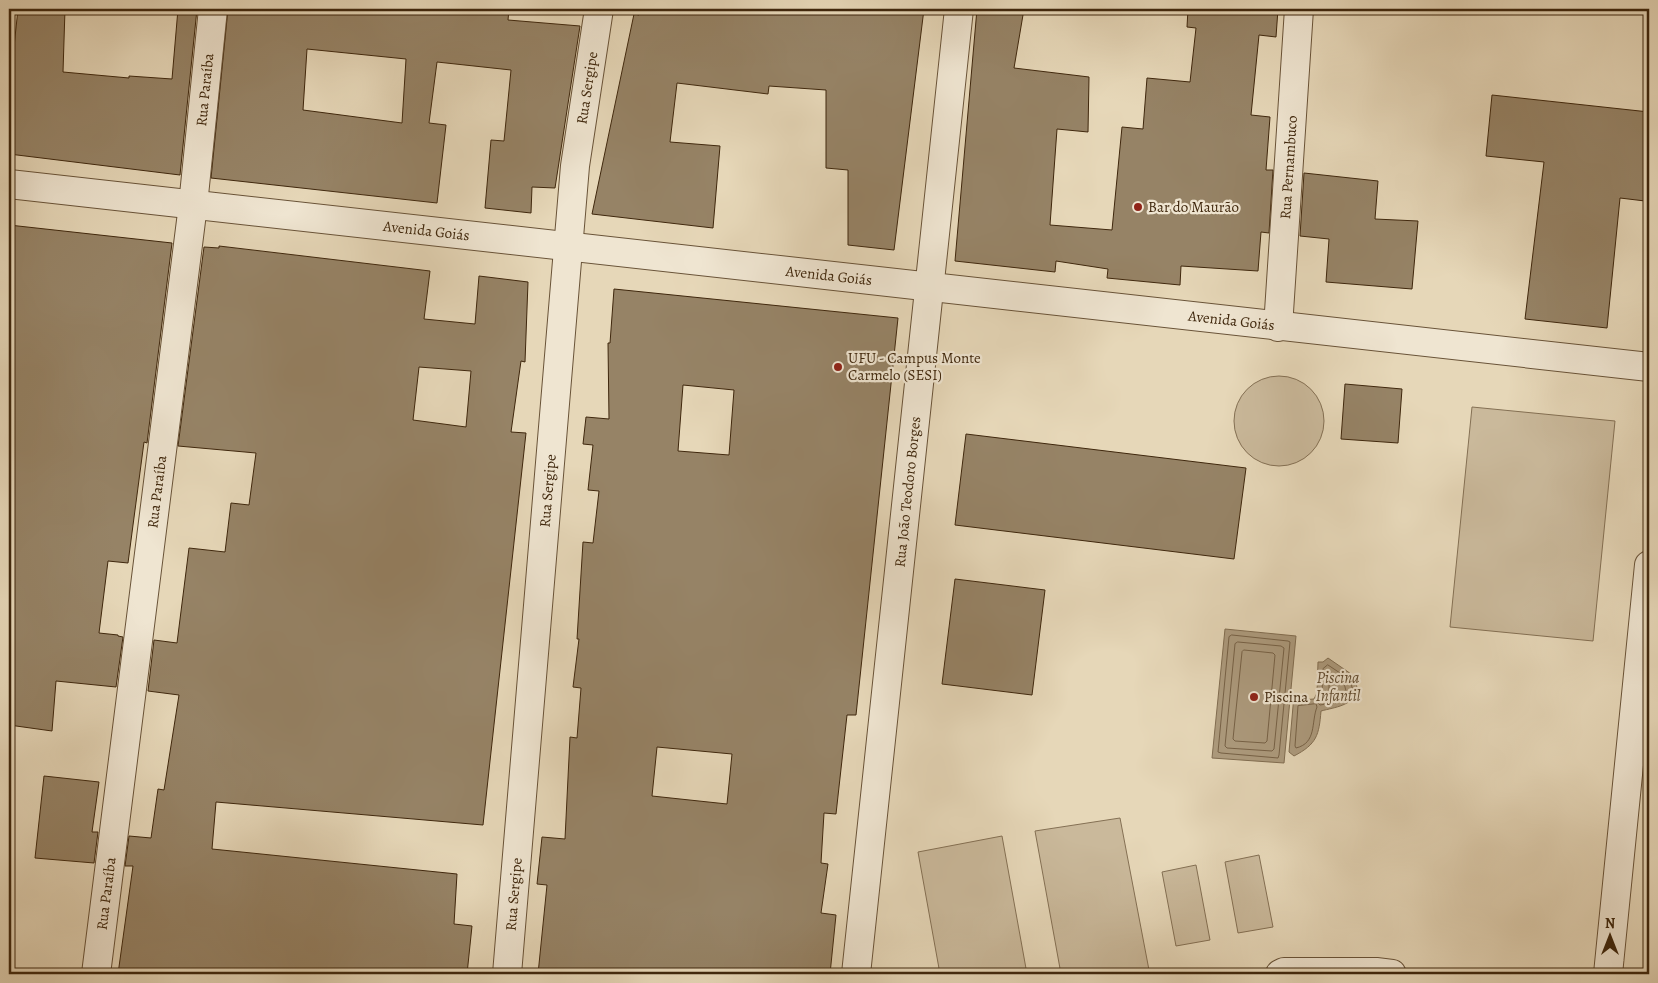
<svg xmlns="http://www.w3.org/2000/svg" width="1658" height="983" font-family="Alegreya,serif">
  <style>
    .green { fill: #cab99b; stroke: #847054 }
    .water { fill: #ad9b7e; stroke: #816d51 }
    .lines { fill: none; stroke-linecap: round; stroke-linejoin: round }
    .shore { stroke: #766146; stroke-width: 1 }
    .building { fill: #968366; stroke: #3f270d; fill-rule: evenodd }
    .minor-casing { stroke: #695338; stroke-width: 30 }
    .minor { stroke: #efe5d1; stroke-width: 28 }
    .poi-dot { fill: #8f2418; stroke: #efe5d1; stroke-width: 2 }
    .labels { text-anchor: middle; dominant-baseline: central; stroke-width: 4.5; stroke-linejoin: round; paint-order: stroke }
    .street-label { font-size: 15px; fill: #3f270d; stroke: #efe5d1 }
    .poi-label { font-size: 15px; fill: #3f270d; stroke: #efe5d1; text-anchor: start }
    .water-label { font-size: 16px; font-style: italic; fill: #604a2f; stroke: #efe5d1 }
  </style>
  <rect width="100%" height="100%" fill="#e6d7b8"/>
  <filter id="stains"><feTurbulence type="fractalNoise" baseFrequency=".004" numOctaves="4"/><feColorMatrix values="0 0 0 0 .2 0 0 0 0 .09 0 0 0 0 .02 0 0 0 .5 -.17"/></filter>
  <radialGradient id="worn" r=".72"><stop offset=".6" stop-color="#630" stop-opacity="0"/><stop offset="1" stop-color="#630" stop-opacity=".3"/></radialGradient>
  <!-- green -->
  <path class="green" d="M1234 421a45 45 0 1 1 90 0a45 45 0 1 1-90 0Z
    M1472 407 1615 421 1593 641 1450 627Z
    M1120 818 1149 970 1122 974H1061L1035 831Z
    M1002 836 1027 974H940L918 852Z
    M1259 855 1273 927 1238 933 1225 862Z
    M1196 865 1210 940 1176 946 1162 872Z"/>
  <!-- water -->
  <path class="water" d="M1225 629 1296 636 1284 763 1212 758Z
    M1328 658 1354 676 1358 691C1351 706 1336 707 1321 711 1319 735 1317 744 1294 756L1289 752 1294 695 1300 700 1314 699 1317 693 1318 662H1323Z"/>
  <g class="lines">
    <!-- shore -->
    <path class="shore" d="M1232 635 1288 641 1290 642 1279 755 1278 758 1221 753 1218 752 1229 637Z
      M1238 642 1281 646 1284 648 1274 749 1272 751 1227 748 1225 746 1235 644Z
      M1244 650 1273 653 1275 655 1267 741 1265 743 1235 741 1233 739 1242 652Z
      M1328 665 1349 679 1353 690C1348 702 1331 703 1320 705L1318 703 1322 694 1323 669Z
      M1330 675H1333L1344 683 1346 691 1337 695 1329 696Z
      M1316 704 1317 707C1311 722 1317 743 1296 748L1295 746 1298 706Z"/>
  </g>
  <!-- building -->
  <path class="building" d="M18 9H65L63 72 129 78V76L172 79 178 9H197L180 175 9 154V74L11 75Z
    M228 9H381L410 11V9H509L508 20 580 26 555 188 532 187 531 213 485 208 491 140 504 141 511 70 437 62 429 123 446 125 437 203 211 178ZM307 49 406 59 402 123 303 110Z
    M640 9H924L894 250 848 245V170L826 168V90L769 86 768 94 677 83 670 142 720 146 713 228 592 214 634 14 639 15Z
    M977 9H1024L1014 68 1089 77 1088 132 1057 129 1050 225 1112 230 1122 127 1143 129 1147 78 1190 82 1196 28 1187 27 1188 9H1278L1276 37 1259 35 1251 115 1270 117 1266 170H1273L1269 233 1261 232 1258 271 1181 266 1180 285 1107 278 1108 269 1056 261 1055 272 955 261Z
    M1492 95 1649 112V172L1645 171V201L1620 198 1607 328 1525 319 1544 162 1486 156Z
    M1304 173 1378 181 1375 219 1418 221 1412 289 1326 282 1329 239 1300 236Z
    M9 225 172 243 147 443 144 442 128 563 108 561 99 633 118 635V636L123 637 116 687 56 681 52 731 9 725V654L11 624H9Z
    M219 246 430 271 424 319 475 324 479 276 528 282 525 362 521 361 511 432 526 433 483 825 216 802 212 849 457 874 454 924 472 926 467 974H118L133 866H125L129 836 151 838 158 789 164 790 179 695 148 691 154 640 177 643 189 548 225 552 231 503 249 505 256 453 178 446 204 247 219 248ZM419 367 471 371 466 427 413 420Z
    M614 289 898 318 856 715H847L836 814 824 813 821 863 828 864 821 913 836 915 830 974H538L547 885 537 884 542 837 565 839 570 737 577 738 581 688 573 687 579 639H577L583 542 593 543 599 491 588 490 593 445 583 444 586 417 609 419 608 343H610ZM683 385 734 390 729 455 678 451ZM657 747 732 754 727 804 652 796Z
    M1345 384 1402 389 1398 443 1341 439Z
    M966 434 1246 468 1234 559 955 525Z
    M955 579 1045 590 1032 695 942 684Z
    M44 776 99 782 92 832H98L94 863 35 858Z"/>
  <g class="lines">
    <defs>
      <g id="minor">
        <path id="s1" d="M9 184 1649 367"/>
        <path id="s2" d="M1278 327 1299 9"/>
        <path id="s3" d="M96 974 193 205 213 9"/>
        <path id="s4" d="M507 974 575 166 599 9"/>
        <path id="s5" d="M856 974 959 9"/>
        <path d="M1280 974 1284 972H1376L1392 974"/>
        <path d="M1608 974 1649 565"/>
      </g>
    </defs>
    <!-- minor casing -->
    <use href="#minor" class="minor-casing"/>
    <!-- minor -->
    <use href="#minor" class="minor"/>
  </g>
  <!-- markers -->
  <g class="poi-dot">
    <circle cx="1138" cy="207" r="5"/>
    <circle cx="838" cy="367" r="5"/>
    <circle cx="1254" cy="697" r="5"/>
  </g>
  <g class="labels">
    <!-- street labels -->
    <g class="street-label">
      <text stroke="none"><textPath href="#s4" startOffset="890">Rua Sergipe</textPath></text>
      <text stroke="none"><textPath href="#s3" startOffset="891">Rua Paraíba</textPath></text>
      <text stroke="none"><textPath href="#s2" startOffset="160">Rua Pernambuco</textPath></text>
      <text stroke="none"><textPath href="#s1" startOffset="420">Avenida Goiás</textPath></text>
      <text stroke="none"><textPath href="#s1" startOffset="825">Avenida Goiás</textPath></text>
      <text stroke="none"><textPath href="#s1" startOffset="1230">Avenida Goiás</textPath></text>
      <text stroke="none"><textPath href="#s4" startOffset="485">Rua Sergipe</textPath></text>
      <text stroke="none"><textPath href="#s3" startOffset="486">Rua Paraíba</textPath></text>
      <text stroke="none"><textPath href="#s5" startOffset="485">Rua João Teodoro Borges</textPath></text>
      <text stroke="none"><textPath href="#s3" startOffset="81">Rua Paraíba</textPath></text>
      <text stroke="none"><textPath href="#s4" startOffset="80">Rua Sergipe</textPath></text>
    </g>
    <!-- poi labels -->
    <g class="poi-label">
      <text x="1148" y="207">Bar do Maurão</text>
      <text x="848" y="358">UFU - Campus Monte<tspan x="848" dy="17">Carmelo (SESI)</tspan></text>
      <text x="1264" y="697">Piscina</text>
    </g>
    <!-- water labels -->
    <g class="water-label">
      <text x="1338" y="678">Piscina<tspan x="1338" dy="18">Infantil</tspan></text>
    </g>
  </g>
  <!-- margin -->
  <rect width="1658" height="983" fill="none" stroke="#e6d7b8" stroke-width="30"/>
  <rect x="10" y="10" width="1638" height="963" fill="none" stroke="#3f270d" stroke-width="2.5"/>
  <rect x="15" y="15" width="1628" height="953" fill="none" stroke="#3f270d"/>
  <!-- north arrow -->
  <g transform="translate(1610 936)" stroke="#efe5d1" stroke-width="4" paint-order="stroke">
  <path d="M0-4L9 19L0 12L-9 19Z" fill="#3f270d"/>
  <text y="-8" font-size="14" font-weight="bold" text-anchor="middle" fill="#3f270d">N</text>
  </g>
  <rect width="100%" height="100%" filter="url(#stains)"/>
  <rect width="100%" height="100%" fill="url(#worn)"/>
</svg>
